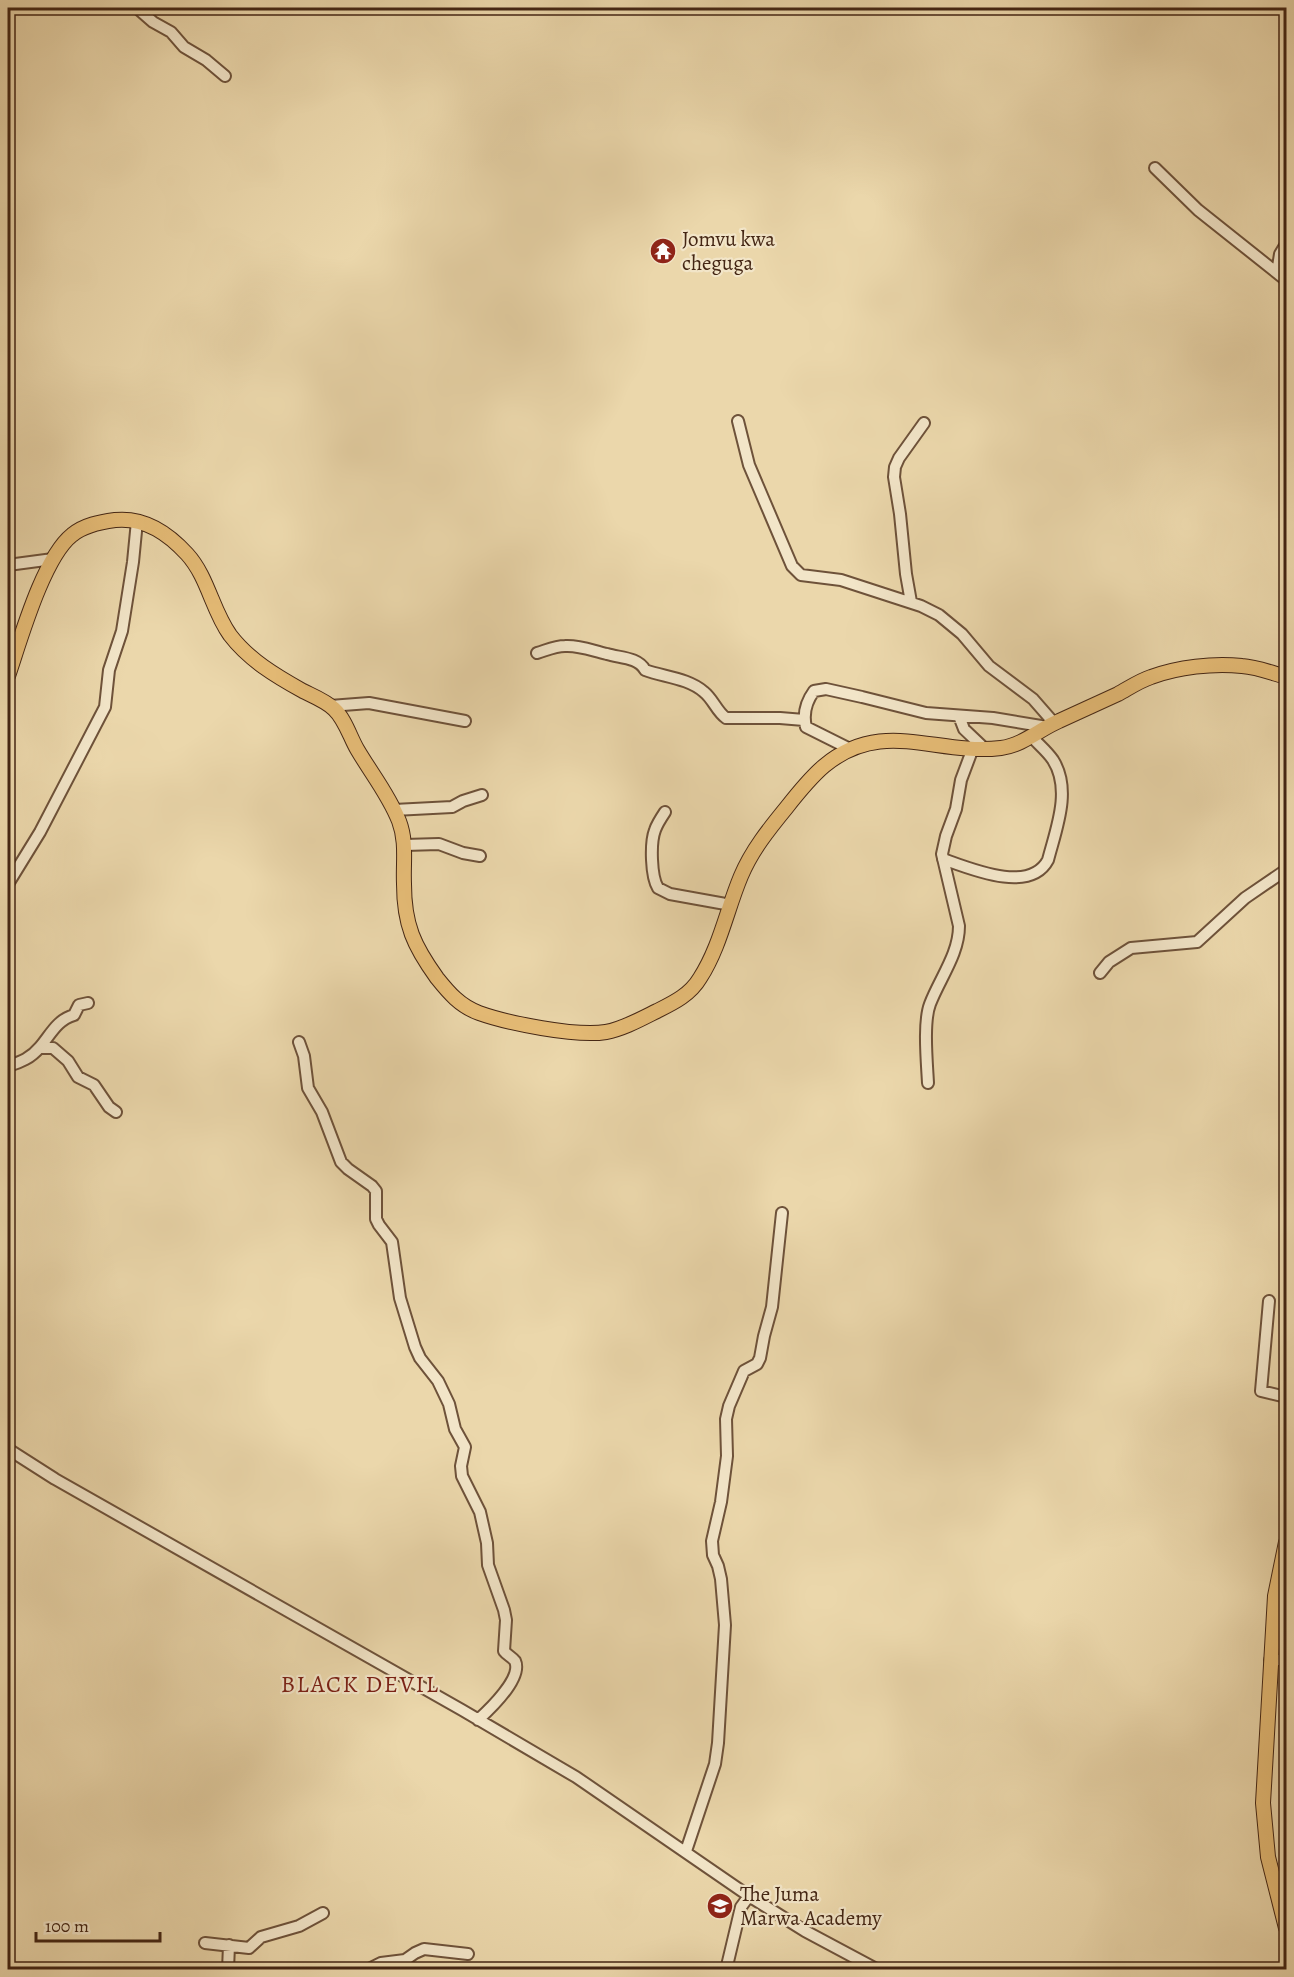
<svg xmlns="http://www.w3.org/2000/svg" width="1294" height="1977" font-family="Alegreya,serif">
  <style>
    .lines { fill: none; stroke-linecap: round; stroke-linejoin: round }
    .minor-casing { stroke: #6e523a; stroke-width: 14 }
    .major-casing { stroke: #442614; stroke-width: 16 }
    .minor { stroke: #f2e5c8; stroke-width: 10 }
    .major { stroke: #e6bc76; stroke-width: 14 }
    .labels { text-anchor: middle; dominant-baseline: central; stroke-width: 4.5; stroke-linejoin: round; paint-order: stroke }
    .poi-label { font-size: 21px; fill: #442614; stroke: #f2e5c8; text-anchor: start }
    .quarter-label { font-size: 24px; letter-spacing: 1.5px; fill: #7a1f14; stroke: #f2e5c8 }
  </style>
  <rect width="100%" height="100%" fill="#ebd7ab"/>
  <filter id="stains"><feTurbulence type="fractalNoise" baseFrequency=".00333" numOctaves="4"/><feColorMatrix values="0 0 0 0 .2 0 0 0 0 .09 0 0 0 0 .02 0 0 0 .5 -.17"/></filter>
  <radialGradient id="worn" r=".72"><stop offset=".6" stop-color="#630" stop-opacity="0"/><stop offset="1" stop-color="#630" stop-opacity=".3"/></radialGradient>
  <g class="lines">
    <defs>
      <path id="minor" d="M137 8 153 22 171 32 184 47 206 60 225 76
        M1155 168 1198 210 1286 280
        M1277 273 1280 254 1286 244
        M738 421 749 465 792 566 801 575 841 580 921 606 939 615 962 634 989 666 1033 699 1054 723
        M8 565 53 559
        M911 602 906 574 900 514 894 477 895 467 899 458 924 423
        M537 653C547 650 555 646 565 646 580 645 593 651 607 654 620 658 638 657 645 670 664 677 688 678 704 692 713 699 717 712 726 718H780L804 720
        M330 706 369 703 465 721
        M959 716 964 729 984 748
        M850 749 806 727C803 715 806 702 814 691L826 689 862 697 926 713 993 718 1047 727
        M394 810 452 807 463 801 482 795
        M665 812C661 818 657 824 655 830 650 843 651 877 658 888L670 894 731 905
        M405 845 439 844 463 853 480 856
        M943 859C971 869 1030 894 1048 860 1056 829 1072 790 1053 760 1047 751 1038 744 1031 736
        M8 884 40 832 105 707 109 670 122 631 133 562 137 521
        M1100 973 1109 962 1131 948 1197 942 1245 898 1286 870
        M299 1042 304 1056 308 1088 322 1112 341 1162 348 1169 372 1186 376 1191V1219L379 1225 392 1242 400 1298 415 1347 420 1358 438 1381 449 1404 455 1429 465 1447 461 1466 462 1476 480 1512 487 1543 488 1565 504 1610 506 1620 504 1651C507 1655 512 1657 515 1661 523 1678 489 1710 478 1720
        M40 1048H53L68 1061 78 1077 94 1085 109 1107 116 1112
        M8 1066C21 1062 31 1058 40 1047 51 1034 57 1020 74 1015L79 1005 88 1003
        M928 1083C927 1063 923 1022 930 1004 940 978 959 954 959 926L942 854 946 836 956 809 961 780 973 748
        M1269 1301 1261 1391 1286 1397
        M8 1449 55 1479 462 1710 576 1777 749 1896 805 1931 878 1970
        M1270 1660H1286
        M686 1851 715 1764 718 1743 725 1625 721 1579 718 1566 713 1555 712 1541 721 1502 727 1456 726 1419 729 1406 744 1371 757 1364 760 1358 764 1336 772 1307 782 1213
        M205 1943 249 1948 261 1937 299 1926 323 1913
        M228 1970 229 1945
        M367 1970 381 1963 405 1960 415 1953 424 1949 468 1954
        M726 1970 741 1907 749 1896"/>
      <path id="major" d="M8 676C20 641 43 558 72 535 84 525 100 522 115 520 144 517 168 533 187 554 208 577 212 610 230 635 249 660 276 676 303 691 313 696 326 701 334 709 345 719 350 737 357 749 371 773 389 795 399 821 407 842 403 862 404 884 404 925 414 946 437 978 449 993 460 1006 479 1013 507 1023 576 1037 606 1032 623 1029 641 1019 657 1011 673 1003 690 995 700 978 720 947 727 909 741 876 752 850 769 829 787 807 798 793 810 778 824 766 883 717 935 756 1001 748 1023 745 1040 729 1059 721 1079 712 1098 703 1118 694 1129 688 1139 681 1151 677 1178 667 1213 663 1242 666 1257 667 1272 673 1286 677
        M1286 1542 1275 1596 1263 1803 1268 1857 1286 1928"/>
    </defs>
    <!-- minor casing -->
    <use href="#minor" class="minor-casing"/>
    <!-- major casing -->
    <use href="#major" class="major-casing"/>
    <!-- minor -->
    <use href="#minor" class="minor"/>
    <!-- major -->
    <use href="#major" class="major"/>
  </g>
  <!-- icons -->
  <defs>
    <symbol id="temple-disc" viewBox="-11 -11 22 22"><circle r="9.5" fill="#8f2418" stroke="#f2e5c8"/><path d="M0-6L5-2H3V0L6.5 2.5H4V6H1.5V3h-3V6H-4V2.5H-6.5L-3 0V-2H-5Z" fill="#fff"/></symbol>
    <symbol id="school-disc" viewBox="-11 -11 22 22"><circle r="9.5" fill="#8f2418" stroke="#f2e5c8"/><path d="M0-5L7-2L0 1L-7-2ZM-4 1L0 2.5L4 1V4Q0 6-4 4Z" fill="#fff"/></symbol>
  </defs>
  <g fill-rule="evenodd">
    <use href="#temple-disc" x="648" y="236" width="30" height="30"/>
    <use href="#school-disc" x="705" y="1891" width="30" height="30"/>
  </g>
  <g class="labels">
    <!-- poi labels -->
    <g class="poi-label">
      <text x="682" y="239">Jomvu kwa<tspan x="682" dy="24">cheguga</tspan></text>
      <text x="740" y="1894">The Juma<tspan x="740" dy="24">Marwa Academy</tspan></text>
    </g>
    <!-- quarter labels -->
    <g class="quarter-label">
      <text x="360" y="1684">BLACK DEVIL</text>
    </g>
  </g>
  <!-- margin -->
  <rect width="1294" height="1977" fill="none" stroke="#ebd7ab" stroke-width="30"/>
  <rect x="9" y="9" width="1276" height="1959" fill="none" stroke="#442614" stroke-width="3"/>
  <rect x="15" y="15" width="1264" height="1947" fill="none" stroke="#442614" stroke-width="1.5"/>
  <!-- scale -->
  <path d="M36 1932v9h124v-9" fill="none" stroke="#442614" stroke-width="3"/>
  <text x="45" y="1932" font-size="18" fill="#442614" stroke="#f2e5c8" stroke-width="4.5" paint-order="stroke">100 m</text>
  <rect width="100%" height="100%" filter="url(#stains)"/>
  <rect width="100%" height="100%" fill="url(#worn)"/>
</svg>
